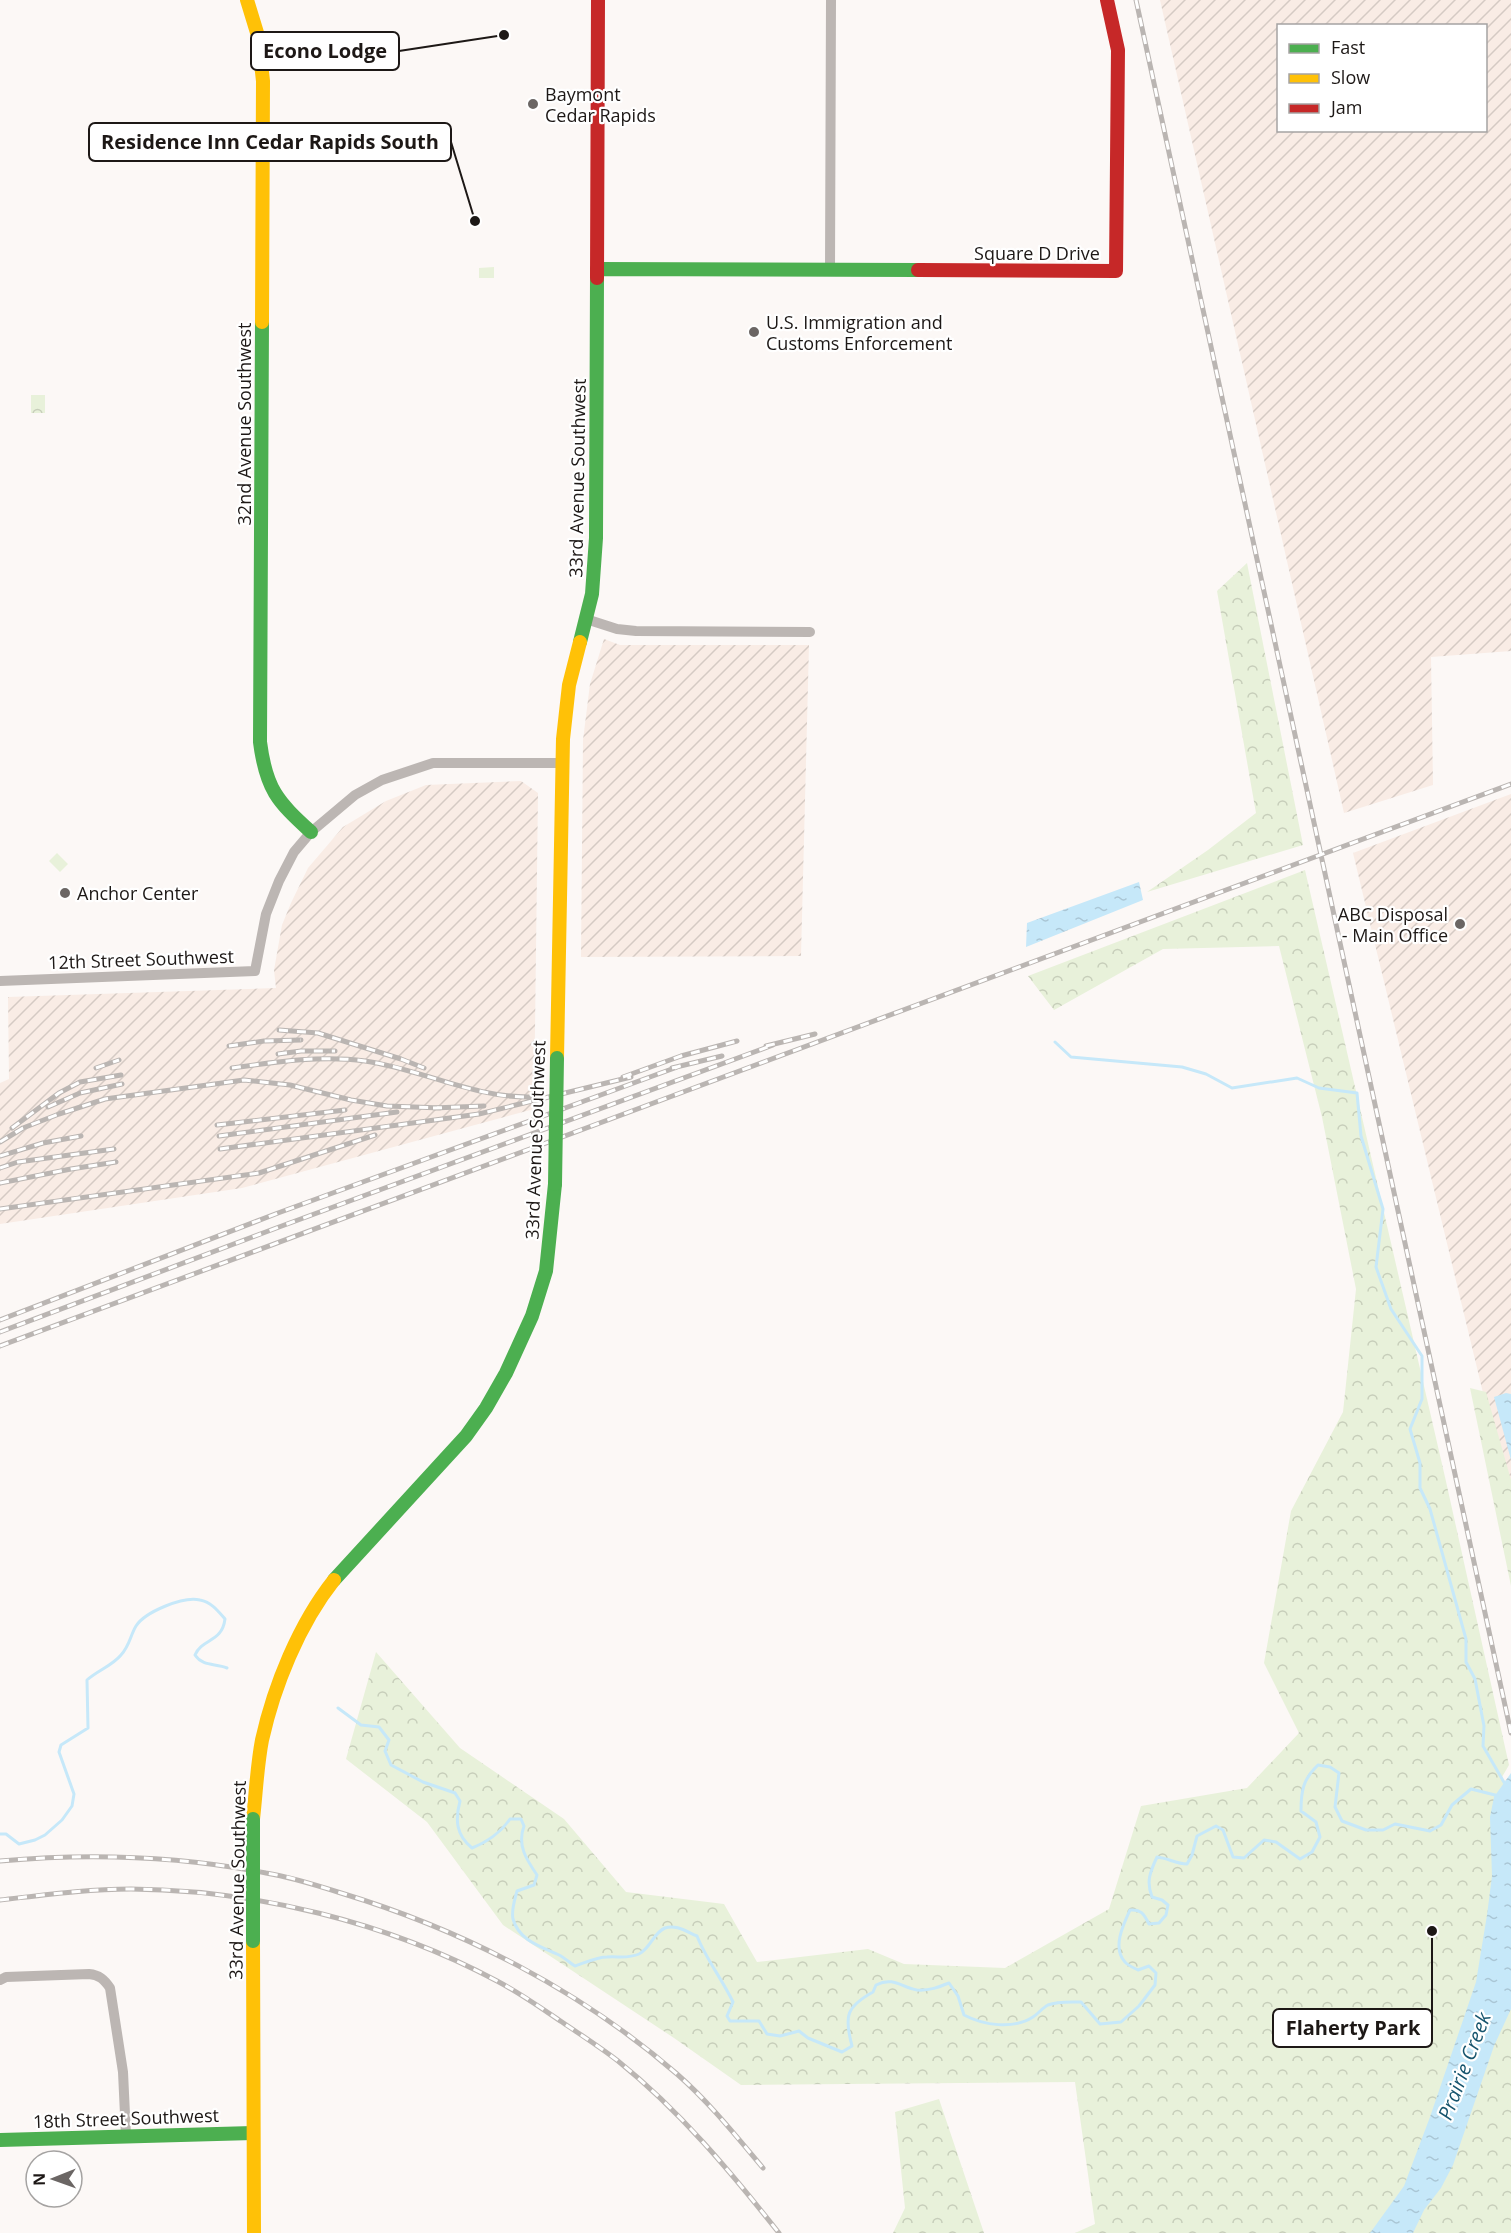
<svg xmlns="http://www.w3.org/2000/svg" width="1511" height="2233" font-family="'Open Sans',sans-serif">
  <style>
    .industrial { fill: url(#industrial-furrows); fill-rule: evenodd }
    .forest { fill: url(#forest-crowns) }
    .pitch { fill: #e8f1da }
    .water { fill: url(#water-ripples) }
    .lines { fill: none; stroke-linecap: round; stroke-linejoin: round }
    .stream { stroke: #c6e8f9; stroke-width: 3 }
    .street { stroke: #bcb6b3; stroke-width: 10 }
    .fast { stroke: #4caf50; stroke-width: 14 }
    .slow { stroke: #ffc107; stroke-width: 14 }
    .jam { stroke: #c62828; stroke-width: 14 }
    .rail-casing { stroke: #bab5b2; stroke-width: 5 }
    .rail { stroke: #fff; stroke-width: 3; stroke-dasharray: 9; stroke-linecap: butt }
    .fast-bridge { stroke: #4caf50; stroke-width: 14 }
    .poi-dot { fill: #6b6664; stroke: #fff; stroke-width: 2 }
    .labels { text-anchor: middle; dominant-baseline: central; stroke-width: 4.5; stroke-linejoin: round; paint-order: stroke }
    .poi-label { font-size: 18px; fill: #1d1816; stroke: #fff; text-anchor: start }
    .street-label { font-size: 18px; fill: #1d1816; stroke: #fff }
    .water-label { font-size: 20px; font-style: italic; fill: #17556e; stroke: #fff }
    .leader { fill: none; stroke: #1d1816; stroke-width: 2 }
    .callout-dot { fill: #1d1816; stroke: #fff; stroke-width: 2 }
    .callout { fill: #fff; stroke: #1d1816; stroke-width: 2 }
    .callout-label { font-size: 20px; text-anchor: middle; font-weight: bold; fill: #1d1816 }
  </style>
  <defs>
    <pattern id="industrial-furrows" width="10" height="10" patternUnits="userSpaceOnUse" patternTransform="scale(1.5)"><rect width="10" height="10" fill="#f9ece5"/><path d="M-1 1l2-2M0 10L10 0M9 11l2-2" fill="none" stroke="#d5cac4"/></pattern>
    <pattern id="forest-crowns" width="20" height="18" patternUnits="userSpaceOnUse" patternTransform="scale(1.5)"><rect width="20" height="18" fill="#e8f1da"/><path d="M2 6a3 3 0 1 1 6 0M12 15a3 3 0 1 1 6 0" fill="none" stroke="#c7ceba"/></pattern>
    <pattern id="water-ripples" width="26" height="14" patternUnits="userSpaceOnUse" patternTransform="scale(1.5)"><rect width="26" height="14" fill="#c6e8f9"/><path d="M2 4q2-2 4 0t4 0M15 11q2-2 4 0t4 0" fill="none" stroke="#aac6d5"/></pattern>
  </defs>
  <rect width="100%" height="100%" fill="#fcf8f6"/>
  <!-- industrial -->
  <path class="industrial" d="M1160 0H1511V651L1431 657 1433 785 1344 813ZM1278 26H1486V130H1278Z
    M604 639 620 645H809L801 956 581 957 583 740 590 684Z
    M521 781 538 793 534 1109 242 1188 0 1224V1083L9 1079 8 997 276 988 274 970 282 925 291 903 308 868 343 827 386 801 426 785Z
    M1511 794V1480H1504L1353 853Z"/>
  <!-- forest -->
  <path class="forest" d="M31 395H45V413H31Z
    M1247 563 1303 845 1147 892 1208 850 1256 813 1217 591Z
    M1305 870 1445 1477 1509 1765 1502 1777 1511 1817V2233H1075L1095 2224 1075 2082 741 2085 674 2038 503 1925 427 1822 346 1759 376 1652 460 1748 564 1819 626 1892 724 1904 757 1962 868 1949 904 1964 1005 1968 1109 1909 1141 1806 1247 1788 1299 1733 1264 1663 1291 1511 1343 1412 1356 1289 1322 1117 1279 946 1163 949 1054 1010 1028 976Z
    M1470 1388 1486 1392 1511 1480V1586Z
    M939 2099 984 2233H893L905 2208 895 2112Z"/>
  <!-- pitch -->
  <path class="pitch" d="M494 267V278H479V268Z
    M57 853 68 864 60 872 49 861Z"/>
  <!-- water -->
  <path class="water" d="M1139 882 1143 900 1026 947 1027 923Z
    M1506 1393 1511 1394V1460L1494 1397Z
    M1511 1773V2009L1494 2046 1453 2165 1441 2188 1424 2210 1413 2233H1370L1404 2186 1430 2117 1476 1982 1487 1915 1492 1876 1490 1817 1494 1797Z"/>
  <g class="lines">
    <!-- stream -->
    <path class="stream" d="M1055 1042 1071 1057 1182 1067 1206 1074 1232 1088 1297 1078 1319 1088 1357 1093 1361 1136 1383 1209 1376 1267 1391 1309 1422 1356V1399L1410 1429 1420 1463V1488L1430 1509 1466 1639V1662L1475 1679 1484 1726 1483 1746 1505 1784
      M338 1708 361 1725 379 1727 389 1740 385 1751 391 1765 423 1782 455 1793 460 1801C455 1820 456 1835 472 1848 487 1842 501 1832 510 1819H521L524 1826C517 1845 526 1859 537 1875L534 1885 517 1891C515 1899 511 1910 513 1919 519 1941 542 1947 559 1955 565 1958 570 1963 575 1966 585 1963 596 1957 607 1957 618 1956 628 1959 639 1954 651 1948 653 1933 665 1928 676 1924 687 1932 697 1936 706 1959 722 1979 733 2002L727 2016 730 2021H759L767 2034 780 2036 799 2031 808 2038 842 2052 852 2046C844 2016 846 2007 873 1992L876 1985C894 1976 902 1988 917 1990 929 1991 939 1987 949 1983L958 1996 964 2015C983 2025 1013 2030 1033 2017 1038 2014 1042 2008 1048 2005 1058 2001 1070 2002 1081 2002L1100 2024 1121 2022 1139 2006 1155 1985 1156 1973 1149 1966 1138 1970C1134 1968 1127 1965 1125 1962 1112 1948 1123 1925 1130 1910 1141 1909 1144 1914 1149 1924L1159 1923 1166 1915 1168 1905 1162 1900 1152 1897C1146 1882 1150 1872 1157 1857 1168 1858 1176 1864 1187 1864L1192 1855 1197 1836 1216 1826 1223 1830 1233 1857 1244 1858 1264 1840 1276 1842 1300 1859 1312 1852 1320 1837 1316 1822 1301 1811C1301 1791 1303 1779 1318 1765L1330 1767 1339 1773 1335 1807 1342 1821 1366 1830H1383L1395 1824 1430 1831 1441 1825 1452 1805 1471 1789 1499 1796
      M0 1834H6L19 1844 35 1840 45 1835 62 1820 72 1806 74 1794 59 1752 61 1745 88 1728 87 1680C98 1670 112 1666 121 1655 130 1645 130 1636 136 1626 145 1612 183 1596 200 1600 211 1602 218 1611 225 1619 222 1643 202 1638 195 1655 203 1667 215 1663 227 1668"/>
    <!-- street -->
    <path class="street" d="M830 271 831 0
      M586 619 617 629 636 631 810 632
      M0 981 255 971 266 914 279 881 294 852 311 832 355 795 382 780 433 763H562
      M0 1980 6 1977 89 1974C99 1975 104 1979 110 1988L123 2072 126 2136"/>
    <!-- fast -->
    <path class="fast" d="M597 269 918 270
      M262 322 260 742C266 789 277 801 311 832
      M580 642 592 594 596 538 597 278
      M334 1580 466 1436 486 1408 506 1373 532 1316 546 1271 555 1184
      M0 2140 253 2133"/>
    <!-- slow -->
    <path class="slow" d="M247 0 258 36 263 81 262 322
      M557 1058 563 739 569 685 580 642
      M253 1819C256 1793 257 1766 262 1740 274 1686 299 1624 334 1580
      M253 1941 254 2233"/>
    <!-- jam -->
    <path class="jam" d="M918 270 1116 271 1118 50 1107 0
      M597 278 598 0"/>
    <defs>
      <path id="rail" d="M1136 0 1511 1733
        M279 1030 318 1033 401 1059 424 1068
        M229 1046 264 1041 301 1040
        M766 1046 815 1034
        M278 1054 301 1051H335
        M96 1068 119 1060
        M232 1068C275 1062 321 1055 365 1061 421 1069 473 1098 531 1097
        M672 1068 722 1056
        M623 1077 681 1056 737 1041
        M48 1107 80 1093 122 1084
        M433 1108 484 1106
        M217 1125 345 1110
        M12 1128 59 1093 80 1082 121 1075
        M219 1136 397 1112
        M0 1142 23 1128 59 1114 105 1099 244 1080 290 1085 351 1100 387 1106 441 1108
        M220 1149 479 1114 631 1077
        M0 1156 43 1143 81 1136
        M0 1168 18 1162 114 1149
        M0 1183 71 1169 116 1162
        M0 1209 259 1173 375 1135
        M0 1320 278 1213 680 1066
        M0 1332 279 1227 773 1045
        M0 1346 1511 784
        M0 1861C89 1853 179 1856 266 1873 291 1877 316 1885 341 1893 463 1930 580 1990 677 2074 709 2102 736 2136 763 2168
        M0 1900C44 1895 87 1889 131 1889 255 1890 387 1922 497 1981 520 1993 541 2008 562 2022 581 2035 600 2047 618 2061 680 2111 730 2171 779 2233"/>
    </defs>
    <!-- rail casing -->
    <use href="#rail" class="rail-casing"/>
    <!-- rail -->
    <use href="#rail" class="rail"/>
    <!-- fast-bridge -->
    <path class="fast-bridge" d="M555 1184 557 1058
      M253 1819V1941"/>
  </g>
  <!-- markers -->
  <g class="poi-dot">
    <circle cx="533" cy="104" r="6"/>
    <circle cx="754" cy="332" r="6"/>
    <circle cx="65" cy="893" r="6"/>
    <circle cx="1460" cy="924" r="6"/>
  </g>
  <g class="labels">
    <!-- poi labels -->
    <g class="poi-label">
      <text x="545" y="94">Baymont<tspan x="545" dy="21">Cedar Rapids</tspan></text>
      <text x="766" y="322">U.S. Immigration and<tspan x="766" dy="21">Customs Enforcement</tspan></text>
      <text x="77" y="893">Anchor Center</text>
      <text x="1448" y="914" text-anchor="end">ABC Disposal<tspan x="1448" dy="21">- Main Office</tspan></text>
    </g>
    <!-- street labels -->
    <g class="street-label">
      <text x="1037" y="253">Square D Drive</text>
      <text transform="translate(244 424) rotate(-90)">32nd Avenue Southwest</text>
      <text transform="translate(577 478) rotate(-89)">33rd Avenue Southwest</text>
      <text transform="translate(141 959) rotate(-2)">12th Street Southwest</text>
      <text transform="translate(535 1140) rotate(-88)">33rd Avenue Southwest</text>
      <text transform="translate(237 1880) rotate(-89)">33rd Avenue Southwest</text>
      <text transform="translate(126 2118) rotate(-2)">18th Street Southwest</text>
    </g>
    <!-- water labels -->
    <g class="water-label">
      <text transform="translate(1464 2066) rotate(-69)">Prairie Creek</text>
    </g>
  </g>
  <!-- callouts -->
  <path class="leader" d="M504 35L399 51M475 221L451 142M1432 1931L1432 2028"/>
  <g class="callout-dot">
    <circle cx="504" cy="35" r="6"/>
    <circle cx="475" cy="221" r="6"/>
    <circle cx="1432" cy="1931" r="6"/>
  </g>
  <g class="callout">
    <rect x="251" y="32" width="148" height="38" rx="6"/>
    <rect x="89" y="123" width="362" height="38" rx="6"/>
    <rect x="1273" y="2009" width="159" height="38" rx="6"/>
  </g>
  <g class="callout-label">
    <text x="325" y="58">Econo Lodge</text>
    <text x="270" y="149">Residence Inn Cedar Rapids South</text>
    <text x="1353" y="2035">Flaherty Park</text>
  </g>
  <!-- legend -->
  <rect x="1277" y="24" width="210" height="108" fill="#ffffff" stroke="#a5a3a2" stroke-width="1.5"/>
  <rect x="1289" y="44" width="30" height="9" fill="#4caf50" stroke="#a5a3a2" stroke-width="1.5"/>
  <text x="1331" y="54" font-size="18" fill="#1d1816">Fast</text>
  <rect x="1289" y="74" width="30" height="9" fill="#ffc107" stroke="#a5a3a2" stroke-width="1.5"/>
  <text x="1331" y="84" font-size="18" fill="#1d1816">Slow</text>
  <rect x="1289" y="104" width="30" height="9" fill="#c62828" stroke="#a5a3a2" stroke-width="1.5"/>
  <text x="1331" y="114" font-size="18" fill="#1d1816">Jam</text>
  <!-- north arrow -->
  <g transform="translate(54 2179) rotate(269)"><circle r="28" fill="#ffffff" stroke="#a5a3a2" stroke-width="1.5"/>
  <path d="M0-4.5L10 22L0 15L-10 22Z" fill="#6b6664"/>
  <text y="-9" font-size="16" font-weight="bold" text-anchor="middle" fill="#1d1816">N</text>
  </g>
</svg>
